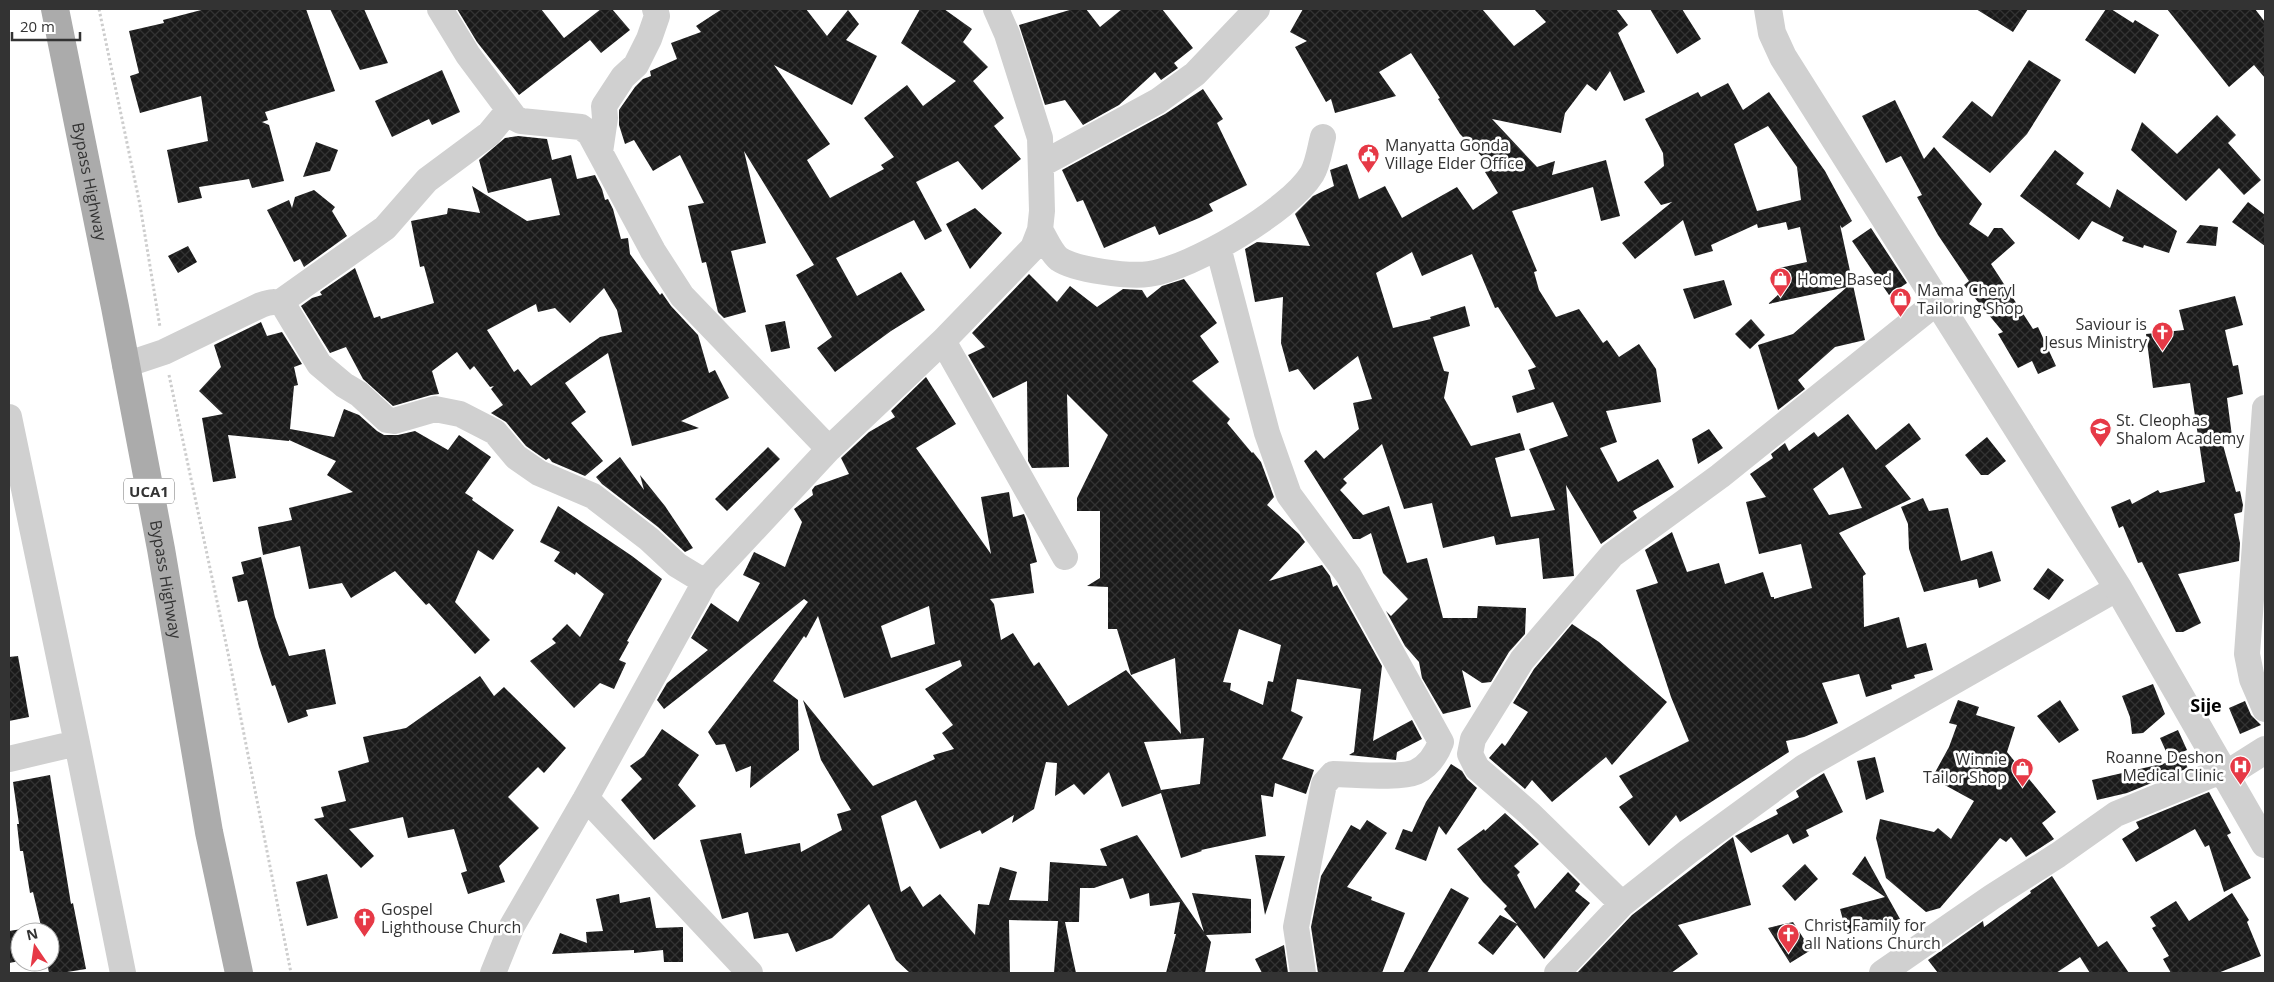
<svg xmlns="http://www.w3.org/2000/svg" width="2274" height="982" font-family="'Open Sans',sans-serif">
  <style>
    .building { fill: url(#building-cross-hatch); fill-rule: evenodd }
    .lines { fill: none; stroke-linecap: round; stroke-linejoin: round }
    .path { stroke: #cdcdcd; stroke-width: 3; stroke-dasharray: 2.5 2.5; stroke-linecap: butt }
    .minor { stroke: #d0d0d0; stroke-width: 26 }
    .tertiary { stroke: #d0d0d0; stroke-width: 28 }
    .primary { stroke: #ababab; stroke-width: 28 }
    .labels { text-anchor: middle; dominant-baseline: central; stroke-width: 5; stroke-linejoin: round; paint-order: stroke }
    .shield { fill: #fff; stroke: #707070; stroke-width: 1 }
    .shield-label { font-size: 15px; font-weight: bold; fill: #333 }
    .poi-label { font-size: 16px; fill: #333; stroke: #fff; text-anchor: start }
    .street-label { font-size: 16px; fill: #333; stroke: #fff }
    .neighbourhood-label { font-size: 18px; font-weight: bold; fill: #000; stroke: #fff }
  </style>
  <defs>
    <pattern id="building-cross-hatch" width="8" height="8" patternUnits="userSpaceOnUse" patternTransform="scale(1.25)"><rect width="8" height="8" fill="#1a1a1a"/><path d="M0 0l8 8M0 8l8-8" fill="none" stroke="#333"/></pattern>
  </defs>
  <rect width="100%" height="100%" fill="#fff"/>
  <!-- building -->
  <path class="building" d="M205 9H306L335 91 265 112 268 120 262 122 269 125 284 181 252 188 249 179 199 187 202 198 178 203 167 150 208 141 201 96 140 113 130 76 139 73 129 31 164 23 163 20Z
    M330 9H364L388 63 360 70Z
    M457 9H541L564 38 601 9H612L630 30 601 53 590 40 519 95 477 42Z
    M722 9H806L827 36 848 10 859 24 846 40 877 56 852 105 774 65 830 144 807 160 830 198 884 169 881 165 894 157 864 118 907 85 923 106 956 81 901 43 920 9H944L972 29 963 42 988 67 973 81 1004 118 994 126 1021 159 982 190 958 161 916 182 942 231 925 240 914 220 836 258 857 296 901 272 925 310 891 331 835 372 817 348 832 337 796 275 814 265 744 151 766 243 731 251 746 312 724 318 718 312 706 262 702 263 688 206 704 203 680 155 653 171 634 140 625 144 619 125V110L635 87 643 79 651 76 650 71 677 59 671 43 701 32 696 26Z
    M1073 9H1086L1100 27 1122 9H1162L1193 48 1174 63 1178 68 1161 80 1155 72 1119 105 1083 125 1065 100 1045 105 1019 25Z
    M1303 9H1482L1514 46 1546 22 1534 9H1616L1628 25 1618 33 1645 92 1624 101 1610 71 1596 91 1587 84 1565 113 1561 133 1492 119 1537 167 1555 161 1552 175 1606 160 1620 216 1601 221 1593 187 1512 211 1537 271 1534 272 1539 290 1556 317 1579 309 1603 343 1607 340 1619 357 1639 344 1656 369 1661 402 1606 411 1617 442 1600 448 1618 482 1658 459 1674 487 1633 511 1637 518 1601 544 1566 485 1574 576 1543 579 1539 538 1496 545 1494 536 1443 548 1432 503 1404 509 1382 444 1343 479 1347 483 1340 490 1363 515 1389 506 1407 563 1427 558 1443 618H1477L1478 606 1526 608 1525 634 1509 652 1491 682 1482 683 1462 670 1471 707 1443 714 1422 678 1419 662 1405 646 1386 611 1391 616 1408 599 1383 573 1371 533 1360 539H1353L1304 461 1316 450 1324 459 1359 429 1353 403 1372 399 1358 356 1314 390 1298 369 1289 372 1281 343 1283 297 1255 302 1245 249 1257 242 1310 246 1295 214 1313 196 1334 186 1330 170 1347 164 1359 199 1385 186 1402 218 1457 187 1473 210 1498 193 1485 172 1493 168 1460 134 1438 99 1440 98 1411 53 1379 72 1396 96 1335 113 1331 99 1326 102 1295 47 1307 41 1290 32ZM1412 252 1422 276 1472 254 1495 308 1498 307 1536 367 1528 370 1535 389 1512 396 1517 413 1553 402 1568 436 1529 449 1555 510 1511 517 1495 458 1525 450 1520 433 1471 446 1444 398 1449 372 1444 371 1433 337 1470 326 1465 306 1430 317 1431 319 1393 328 1376 273Z
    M1650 9H1682L1701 39 1677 54Z
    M1976 9H2028L2013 32Z
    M2106 9H2111L2133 23 2135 20 2159 35 2135 74 2085 40Z
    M2167 9H2255L2265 22V78L2254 65 2229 87Z
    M2029 60 2061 80 2027 134 1990 173 1942 137 1972 101 1992 117Z
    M442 70 460 112 432 125 429 119 392 137 375 101Z
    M1728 83 1743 110 1769 92 1825 171 1852 221 1842 228 1840 225 1865 340 1835 347 1798 380 1805 389 1778 410 1758 345 1793 334 1847 287 1768 304 1790 284 1779 288 1775 269 1807 262 1800 227 1788 230 1786 222 1758 228 1757 224 1711 245 1713 251 1695 256 1683 220 1635 259 1622 243 1672 202 1661 205 1644 182 1664 166 1663 153 1645 119 1698 92 1701 97ZM1768 126 1797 167 1801 200 1757 211 1734 144Z
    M1203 89 1223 119 1217 123 1247 185 1209 204 1213 211 1199 218 1159 235 1155 226 1104 248 1083 200 1077 202 1062 170 1165 114Z
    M1895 100 1924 159 1934 147 1982 204 1969 224 1988 237 1994 228H2002L2015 243 1991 264 2033 329 2038 327 2056 366 2038 374 2032 361 2018 368 1998 334 2003 332 1964 285 1969 281 1938 235 1917 197 1922 195 1901 156 1886 163 1862 116Z
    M2217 115 2236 135 2228 143 2261 180 2244 195 2219 168 2186 201 2131 150 2142 122 2177 154Z
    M518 136 547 139 552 160 571 155 577 179 595 175 602 189 605 200 608 199 613 209 621 239 628 238 630 254 660 295 662 293 671 306 698 335 709 373 715 370 729 398 681 421 699 428 632 446 608 353 565 383 586 412 571 423 603 461 585 476 552 462 549 458 546 460 526 446 506 422 491 413 503 405 491 389 494 386 490 387 474 366 470 370 457 352 432 371 439 394 431 395 393 406 363 379 346 347 330 353 301 306 312 298 322 295 320 292 355 268 374 318 380 316 381 319 434 303 424 266 420 267 411 221 447 214 448 208 480 213 472 186 527 221 560 215 551 178 488 193 479 160 505 138ZM604 288 617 310 622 332 600 337 531 386 518 369 514 372 487 330 536 304 538 312 555 308 570 323Z
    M316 142 338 150 330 171 303 177Z
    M2055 150 2084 173 2076 184 2110 208 2117 189 2177 231 2169 253 2144 245 2143 248 2122 241 2124 237 2092 221 2079 240 2020 196Z
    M314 190 335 207 332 211 347 236 304 267 300 259 294 262 267 210 289 200 292 208 295 197Z
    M2248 202 2265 215V246L2232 222Z
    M975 208 1002 233 970 269 946 224Z
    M2200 225 2218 227 2216 246 2186 243Z
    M1871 228 1907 283 1889 295 1852 241Z
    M188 246 197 262 178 273 168 256Z
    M1029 274 1057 302 1070 286 1097 307 1123 289 1142 290 1147 298 1162 286 1184 279 1217 323 1200 336 1219 362 1192 381 1230 419 1227 423 1252 453 1253 452 1261 462 1274 497 1267 505 1299 534 1305 542 1269 581 1322 565 1330 576 1333 587 1337 585 1382 666 1373 741 1412 720 1422 739 1397 752 1396 760 1349 755 1354 752 1361 689 1297 679 1291 711 1303 717 1282 759 1314 770 1306 794 1275 783 1273 797 1261 795 1266 836 1201 850 1202 851 1181 858 1161 793 1122 807 1109 772 1084 795 1074 784 1055 796 1057 763 1046 762 1034 809 1012 823 1014 815 982 834 980 830 940 849 916 800 881 816 901 892 910 886 923 907 940 894 975 935 978 904 989 905 1000 867 1017 872 1009 900 1048 901 1050 862 1107 866 1100 849 1137 835 1204 932 1192 893 1251 899V933L1206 935 1211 942 1205 973H1166L1176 934H1174L1180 902 1150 906 1149 893 1130 899 1123 878 1094 888H1080L1079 922H1065L1076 973H1054L1058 921 1009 920 1010 973H910L896 960 869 904 832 938 796 952 788 933 754 939 748 912 722 919 700 840 741 833 745 854 800 843 801 852 842 830 837 814 851 810 821 760 803 700 873 786 935 759 933 755 954 749 942 733 953 725 925 689 962 666 960 660 844 698 818 616 806 638 804 636 773 681 798 700 799 750 750 788 751 766 736 772 725 744 716 745 708 732 808 602 804 599 664 709 657 700 667 683 708 650 691 638 711 603 738 622 760 583 743 575 754 552 785 567 802 522 794 509 813 495 812 490 815 486 849 474 841 458 869 432 895 417 891 411 926 377 956 424 916 448 991 554 981 497 1009 492 1013 517 1024 514 1026 519 1037 562 1030 564 1034 593 990 599 994 604 1001 640 1013 633 1034 666 1039 662 1068 706 1126 670 1181 734 1175 658 1131 675 1117 629H1108V587L1087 586 1100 578V511H1077V498L1108 435 1067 394 1069 467 1032 468 1028 461 1027 381 993 398 968 355 985 347 972 333ZM929 606 935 644 891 658 881 626ZM1239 629 1281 645 1273 682 1268 681 1263 705 1230 690 1231 683 1223 682ZM1204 738 1200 784 1161 790 1144 742Z
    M1724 280 1732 305 1694 319 1683 289Z
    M2235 296 2243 325 2225 330 2233 366 2238 365 2243 394 2227 398 2233 444 2223 445 2236 492 2240 491 2243 505 2242 512 2234 514 2240 543 2239 561 2178 574 2201 623 2183 632H2176L2142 562 2138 563 2123 526 2119 528 2111 507 2130 499 2132 504 2158 490 2160 493 2205 482 2190 383 2153 388 2146 334 2184 330 2179 310Z
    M1751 319 1765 335 1750 349 1735 334Z
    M785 321 790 348 771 352 765 325Z
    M261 322 267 336 282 332 302 364 294 367 298 385 294 386 290 429 334 437 344 409 359 415 377 431 384 435H398L415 431 448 450 459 435 491 457 465 493 473 498 472 500 514 530 493 560 478 550 455 602 490 640 475 654 429 603 426 605 395 571 351 598 342 583 309 589 300 546 263 555 258 527 292 520 289 508 353 492 327 475 336 461 289 440V441L228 435 236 478 213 482 202 418 223 414 199 391 221 367 214 345Z
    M1848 414 1876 450 1909 423 1921 439 1885 466 1911 499 1839 533 1866 574 1863 576 1864 627 1899 617 1907 648 1926 643 1933 670 1914 675 1915 678 1891 685 1892 689 1866 697 1859 674 1822 683 1838 723 1804 737 1786 741 1789 752 1680 822 1676 815 1649 846 1619 807 1633 797 1619 776 1689 741 1671 697 1636 590 1658 583 1645 550 1672 532 1687 572 1719 563 1725 584 1763 572 1771 597H1774V599L1812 588 1801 544 1759 554 1746 502 1766 497 1750 474 1773 458 1771 454 1785 443 1789 451 1814 432 1818 437ZM1843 467 1862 508 1829 515 1813 489Z
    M1709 429 1723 448 1698 464 1692 439Z
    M1987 437 2006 461 1988 475H1981L1965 455Z
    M768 447 780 459 727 511 715 499Z
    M620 457 644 490 640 475 665 506 693 548 685 552 658 527 602 484 596 477Z
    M1923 498 1929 511 1948 508 1961 561 1992 551 2001 581 1979 588 1977 579 1924 592 1909 549 1908 524 1901 507Z
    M558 506 632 556 662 579 627 641 629 642 619 660 626 663 614 689 600 683 574 708 530 661 556 643 552 639 567 624 580 637 604 594 576 572 575 575 554 561 560 552 540 542Z
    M261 557 275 617 289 656 325 649 336 704 306 710 308 716 288 723 275 685 272 686 259 647 247 600 238 602 232 577 244 574 241 562Z
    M2048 568 2064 580 2049 600 2033 589Z
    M1572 624 1599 642 1667 702 1612 765 1606 757 1552 802 1532 780 1525 789 1489 758 1502 743 1505 746 1528 712 1513 703 1534 669Z
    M18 656 29 717 9 721V657Z
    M480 676 494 696 504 687 566 748 544 773 538 767 508 797 539 828 499 866 505 882 468 894 461 873 467 871 454 829 408 838 403 817 349 829 374 856 361 868 314 819 324 817 321 807 346 801 338 771 369 762 363 737 406 728Z
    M2153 684 2165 714 2143 733 2132 734 2130 717 2122 696Z
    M1958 700 1979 707 1976 715 2015 727 2007 752 2056 812 2042 823 2054 839 2026 857 2011 837 2006 842 2000 838 1940 908 1926 912 1886 878 1876 838 1880 819 1934 832 1938 828 1951 839 1974 801 1932 778 1949 747 1957 725 1949 723Z
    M2060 700 2079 730 2059 743 2037 716Z
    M2245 701 2251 715 2261 725 2240 734 2229 708Z
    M662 729 699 755 678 785 696 806 654 840 621 800 642 779 630 766 644 756Z
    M2178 730 2187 750 2169 758 2160 738Z
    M1875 757 1884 792 1866 800 1857 761Z
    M2183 759 2188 768 2127 793 2097 800 2092 780Z
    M1451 764 1462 771 1467 779 1477 788 1446 835 1439 826 1426 861 1395 849 1403 829 1412 832 1426 802Z
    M1824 773 1843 812 1806 830 1809 836 1793 844 1788 834 1751 853 1735 836 1778 814 1776 810 1799 797 1796 791Z
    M50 775 71 904 73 903 86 969 61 973H49L47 962H50V932H20V961L9 963V931L41 926 33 892 30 893 23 851H20L17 824H19L13 782Z
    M2209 792 2231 833 2227 835 2251 878 2224 892 2209 845 2205 847 2195 829 2136 862 2122 839 2139 828 2136 822Z
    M1505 813 1539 844 1514 866 1520 872 1517 875 1535 909 1568 872 1580 884 1575 891 1590 903 1544 959 1517 925 1493 955 1478 943 1500 915 1517 924 1504 909 1507 906 1483 882 1457 849 1484 829 1485 831Z
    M1367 820 1387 833 1347 887 1372 897 1371 900 1405 913 1382 973H1318L1311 927 1321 876 1351 825 1360 830Z
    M1733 837 1751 905 1678 925 1698 954 1671 973H1577L1632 915Z
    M1255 855 1285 856 1265 915Z
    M1865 856 1900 919 1847 934 1840 909 1885 897 1852 874Z
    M1805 864 1818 879 1795 901 1782 886Z
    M327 874 338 918 307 926 296 882Z
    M2052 876 2098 947 2107 941 2129 973H2090L2080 957 2056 973H1938L1928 960 1983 921 1984 927 2031 893 2030 891Z
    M1451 888 1469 898 1427 973H1403Z
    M2232 893 2249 920 2247 922 2261 956 2218 973H2171L2163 959 2169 956 2152 928 2156 926 2150 917 2176 901 2189 921Z
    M619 894 620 903 650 897 656 928 683 927V962H664L663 950 634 953V950L552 954 560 933 587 943 586 932 603 931 596 899Z
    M1793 922 1811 950 1790 963 1768 928Z
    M1284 945 1288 973H1262L1255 959Z"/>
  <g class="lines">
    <!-- path -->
    <path class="path" d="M99 9 140 205 160 327
      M169 375 228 653 291 973"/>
    <!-- minor -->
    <path class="minor" d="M440 9 468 55 515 118 521 121 581 127 590 134 653 251 682 296 829 449
      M600 152 605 118 604 106 623 77 636 65 649 39 657 16 655 9
      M1042 164 1158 101 1195 74 1257 9
      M1040 230C1045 238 1051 253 1059 259 1075 270 1129 277 1149 274 1192 268 1289 211 1312 174 1318 164 1320 148 1323 137
      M1218 247 1267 433 1289 495 1349 576 1441 742C1436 755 1429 766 1416 772 1400 779 1352 774 1333 774L1324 784 1296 927 1303 973
      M279 303 385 228 427 180 489 134 508 111
      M943 341 1065 557
      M125 365 164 352 261 305C270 302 276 300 284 306L319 364 344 385 359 394 387 420 394 421 435 409 460 414 495 432 516 457 539 473 593 496 649 539 677 565 705 582
      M2265 408 2247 654 2252 679 2265 709
      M9 417 77 743 123 973
      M9 759 77 743
      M586 798 750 973
      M1622 904 1530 814 1477 768 1470 754 1473 739 1522 660 1612 555 1720 476 1937 302
      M493 973 512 926 586 798 705 582 829 449 943 341 1033 248 1040 230 1042 211 1040 138 1007 34 996 9
      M1557 973 1622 904 1689 851 1804 767 2118 588
      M1882 973 1992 897 2058 855 2116 814 2221 771"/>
    <!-- tertiary -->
    <path class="tertiary" d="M1768 9 1772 33 1783 57 2118 588 2265 844
      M2224 776 2265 750"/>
    <!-- primary -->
    <path class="primary" id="s1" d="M55 9 115 307 161 549 209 832 239 973"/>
  </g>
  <!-- icons -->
  <defs>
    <symbol id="civic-pin" viewBox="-11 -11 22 30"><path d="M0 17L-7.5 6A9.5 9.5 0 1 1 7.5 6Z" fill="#e63946" stroke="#fff"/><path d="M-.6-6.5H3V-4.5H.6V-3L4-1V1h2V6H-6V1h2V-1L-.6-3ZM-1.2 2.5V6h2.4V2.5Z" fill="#fff"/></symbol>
    <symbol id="shop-pin" viewBox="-11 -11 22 30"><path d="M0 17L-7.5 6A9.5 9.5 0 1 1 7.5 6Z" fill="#e63946" stroke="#fff"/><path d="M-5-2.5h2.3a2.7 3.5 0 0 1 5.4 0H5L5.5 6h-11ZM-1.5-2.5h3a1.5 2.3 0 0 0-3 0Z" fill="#fff"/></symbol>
    <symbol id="church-pin" viewBox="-11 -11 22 30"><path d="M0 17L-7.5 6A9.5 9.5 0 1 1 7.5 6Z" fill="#e63946" stroke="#fff"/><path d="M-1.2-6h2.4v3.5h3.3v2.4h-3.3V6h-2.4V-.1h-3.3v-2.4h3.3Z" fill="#fff"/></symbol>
    <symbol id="school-pin" viewBox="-11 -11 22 30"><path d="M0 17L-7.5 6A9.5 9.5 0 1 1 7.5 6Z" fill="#e63946" stroke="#fff"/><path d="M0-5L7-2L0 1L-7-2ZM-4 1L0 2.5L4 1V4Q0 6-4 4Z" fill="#fff"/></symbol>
    <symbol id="hospital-pin" viewBox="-11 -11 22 30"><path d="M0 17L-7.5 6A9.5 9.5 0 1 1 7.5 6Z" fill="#e63946" stroke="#fff"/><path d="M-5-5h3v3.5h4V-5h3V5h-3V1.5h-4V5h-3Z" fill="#fff"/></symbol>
  </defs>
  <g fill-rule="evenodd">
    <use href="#civic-pin" x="1356" y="142" width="25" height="34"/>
    <use href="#shop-pin" x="1768" y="266" width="25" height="34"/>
    <use href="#shop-pin" x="1888" y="286" width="25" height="34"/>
    <use href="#church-pin" x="2150" y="320" width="25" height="34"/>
    <use href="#school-pin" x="2088" y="416" width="25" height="34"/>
    <use href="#hospital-pin" x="2228" y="754" width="25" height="34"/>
    <use href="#shop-pin" x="2010" y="756" width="25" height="34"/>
    <use href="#church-pin" x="352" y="906" width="25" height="34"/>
    <use href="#church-pin" x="1776" y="922" width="25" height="34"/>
  </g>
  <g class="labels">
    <!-- shield labels -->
    <rect class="shield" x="124" y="478.5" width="50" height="25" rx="4"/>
    <g class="shield-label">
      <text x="149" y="491">UCA1</text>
    </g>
    <!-- poi labels -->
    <g class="poi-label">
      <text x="1385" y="145">Manyatta Gonda<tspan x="1385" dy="18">Village Elder Office</tspan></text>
      <text x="1797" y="279">Home Based</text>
      <text x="1917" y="290">Mama Cheryl<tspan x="1917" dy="18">Tailoring Shop</tspan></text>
      <text x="2147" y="324" text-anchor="end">Saviour is<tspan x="2147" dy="18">Jesus Ministry</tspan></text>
      <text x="2116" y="420">St. Cleophas<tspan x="2116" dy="18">Shalom Academy</tspan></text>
      <text x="2224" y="757" text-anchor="end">Roanne Deshon<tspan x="2224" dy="18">Medical Clinic</tspan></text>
      <text x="2007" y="759" text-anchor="end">Winnie<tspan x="2007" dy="18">Tailor Shop</tspan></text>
      <text x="381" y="909">Gospel<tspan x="381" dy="18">Lighthouse Church</tspan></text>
      <text x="1804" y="925">Christ Family for<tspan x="1804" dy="18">all Nations Church</tspan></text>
    </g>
    <!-- street labels -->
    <g class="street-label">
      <text stroke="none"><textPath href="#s1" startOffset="176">Bypass Highway</textPath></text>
      <text stroke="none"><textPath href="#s1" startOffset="581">Bypass Highway</textPath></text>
    </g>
    <!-- neighbourhood labels -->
    <g class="neighbourhood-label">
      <text x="2206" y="705">Sije</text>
    </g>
  </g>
  <!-- border -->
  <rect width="2274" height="982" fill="none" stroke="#333333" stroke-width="20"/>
  <!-- north arrow -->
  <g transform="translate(35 947) rotate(347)"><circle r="24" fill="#ffffff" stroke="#adadad"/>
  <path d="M0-4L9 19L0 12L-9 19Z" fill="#e63946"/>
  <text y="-8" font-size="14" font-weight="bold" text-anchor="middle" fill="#333333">N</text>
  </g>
  <!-- scale -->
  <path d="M12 32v8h68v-8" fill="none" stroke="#333333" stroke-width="2.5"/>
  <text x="20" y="32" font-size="15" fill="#333333" stroke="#ffffff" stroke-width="4" paint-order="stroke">20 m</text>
</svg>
